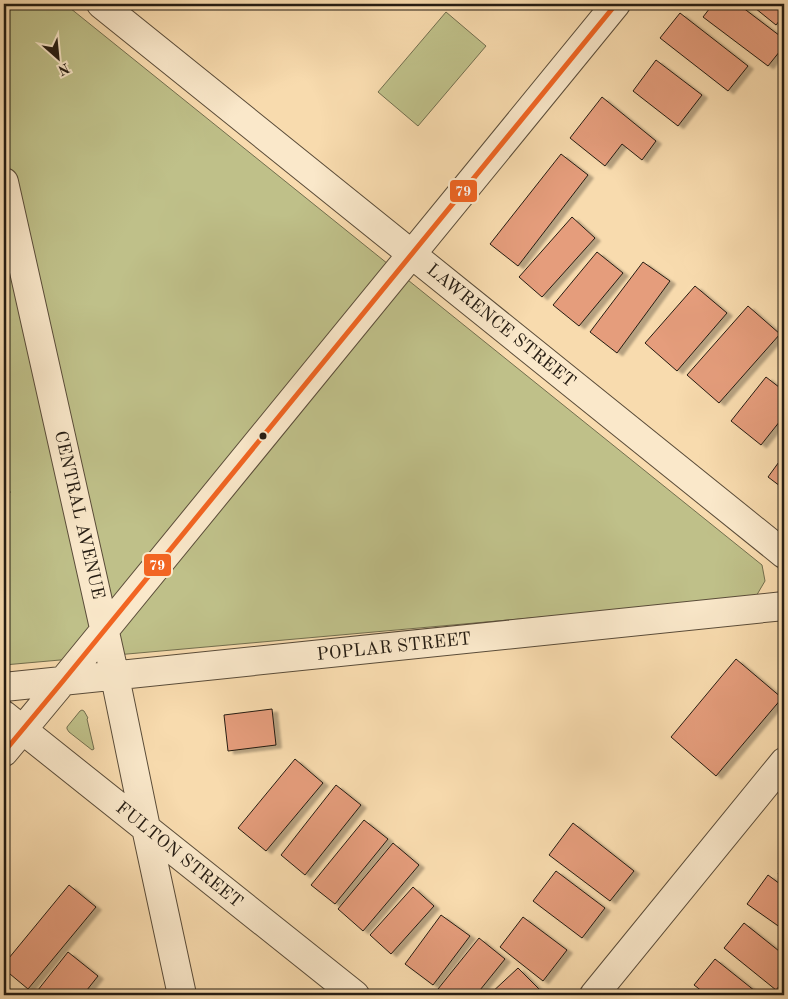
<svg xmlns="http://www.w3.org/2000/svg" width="788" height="999" font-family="'Old Standard TT',serif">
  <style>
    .green { fill: #bfc089; stroke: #726e4e }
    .building { fill: #e59d7b; stroke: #251c12; filter: url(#shadow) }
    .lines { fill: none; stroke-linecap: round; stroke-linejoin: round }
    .minor-casing { stroke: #5a4c39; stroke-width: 30 }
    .path { stroke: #251c12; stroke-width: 3; stroke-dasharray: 4 2.5; stroke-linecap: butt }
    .minor { stroke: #fae8ca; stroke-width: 28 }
    .bus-1-casing { stroke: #fae8ca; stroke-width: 9 }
    .bus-1 { stroke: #f26522; stroke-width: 5 }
    .bus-dot { fill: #251c12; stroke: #fae8ca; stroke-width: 2 }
    .labels { text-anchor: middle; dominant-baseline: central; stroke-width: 4; stroke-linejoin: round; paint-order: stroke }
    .street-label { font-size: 18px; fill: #251c12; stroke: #fae8ca }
    .line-badge { stroke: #fae8ca; stroke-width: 2 }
    .badge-label { font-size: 14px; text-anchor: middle; font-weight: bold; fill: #fff }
  </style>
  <defs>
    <filter id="shadow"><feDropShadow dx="5.5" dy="3" stdDeviation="1" flood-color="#0004"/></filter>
  </defs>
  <rect width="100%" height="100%" fill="#f8dbae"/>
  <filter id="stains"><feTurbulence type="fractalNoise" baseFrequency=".004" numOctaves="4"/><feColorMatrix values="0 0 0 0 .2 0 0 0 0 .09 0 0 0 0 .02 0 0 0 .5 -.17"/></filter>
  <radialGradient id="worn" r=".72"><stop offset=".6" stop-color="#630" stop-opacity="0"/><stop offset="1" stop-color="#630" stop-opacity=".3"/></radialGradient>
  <!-- green -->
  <path class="green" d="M4 4H65L762 565 765 581 755 598 4 665Z
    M446 12 486 46 418 126 378 92Z
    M82 710 84 711 88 718 87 719 94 749 92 750 69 732 67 729V727L80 711Z"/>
  <!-- building -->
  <path class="building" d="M713 4H738L784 39V46L768 66 703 17Z
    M750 4H784V15L776 25Z
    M680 13 748 66 728 91 660 38Z
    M656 60 702 95 678 126 633 91Z
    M602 97 656 141 642 160 622 144 605 166 570 138Z
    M561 154 588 175 518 266 490 244Z
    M572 217 595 238 542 297 519 277Z
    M597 252 623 273 579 326 553 305Z
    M643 262 670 281 617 353 590 332Z
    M695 286 727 313 677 371 645 343Z
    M748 306 780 334 719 403 687 375Z
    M766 377 784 391V416L761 445 731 421Z
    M784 455V489L768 477Z
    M736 659 782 698 716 776 671 737Z
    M272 709 276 745 228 751 224 715Z
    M295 759 323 783 266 851 238 828Z
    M336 785 361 805 305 875 281 855Z
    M364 820 388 839 335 904 311 885Z
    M573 823 634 871 610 901 549 855Z
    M393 843 419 865 363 931 338 909Z
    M784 865V879L778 874Z
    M556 871 605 908 582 938 533 901Z
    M768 875 784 887V930L747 904Z
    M69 885 96 907 28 989 4 969V964Z
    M413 887 434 906 391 954 370 935Z
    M441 915 470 936 433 985 405 964Z
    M523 917 567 950 543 981 500 947Z
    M744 923 784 955V980L776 990 724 948Z
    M479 938 505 959 476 995H446L438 989Z
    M68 952 98 976 83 995H34Z
    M715 959 760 995H707L694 985Z
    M518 968 545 995H489Z"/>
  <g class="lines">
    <defs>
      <path id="minor" d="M101 4 784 554
        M4 182 115 677 146 828 182 995
        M4 687 784 606
        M4 715 355 995
        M4 752 63 681 616 4
        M594 995 784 762"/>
    </defs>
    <!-- minor casing -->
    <use href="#minor" class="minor-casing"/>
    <!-- path -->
    <path class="path" d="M4 484 10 494"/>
    <!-- minor -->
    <use href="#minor" class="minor"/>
    <defs>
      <path id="bus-1" d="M4 752 63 681 616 4"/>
    </defs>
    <!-- bus-1 casing -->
    <use href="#bus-1" class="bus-1-casing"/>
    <!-- bus-1 -->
    <use href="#bus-1" class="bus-1"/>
  </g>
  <!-- markers -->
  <circle class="bus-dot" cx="263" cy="436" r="4.5"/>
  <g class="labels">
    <!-- street labels -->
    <g class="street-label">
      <text transform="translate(501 326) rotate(39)">LAWRENCE STREET</text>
      <text transform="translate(79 515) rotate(77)">CENTRAL AVENUE</text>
      <text transform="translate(394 647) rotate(-6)">POPLAR STREET</text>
      <text transform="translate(179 855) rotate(39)">FULTON STREET</text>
    </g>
  </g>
  <g class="line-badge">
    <rect x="449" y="179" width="29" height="24" rx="5" fill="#f26522"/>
    <rect x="143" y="553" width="29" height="24" rx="5" fill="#f26522"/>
  </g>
  <g class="badge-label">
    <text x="463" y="196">79</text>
    <text x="157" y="570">79</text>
  </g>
  <!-- margin -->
  <rect width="788" height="999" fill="none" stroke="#f8dbae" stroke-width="20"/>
  <rect x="5" y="5" width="778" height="989" fill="none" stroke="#251c12" stroke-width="2.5"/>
  <rect x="10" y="10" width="768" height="979" fill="none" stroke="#251c12"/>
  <!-- north arrow -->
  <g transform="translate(58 58) rotate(153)" stroke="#fae8ca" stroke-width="4" paint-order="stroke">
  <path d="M0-4L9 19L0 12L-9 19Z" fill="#251c12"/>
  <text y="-8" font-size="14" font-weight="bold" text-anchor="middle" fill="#251c12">N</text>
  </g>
  <rect width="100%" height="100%" filter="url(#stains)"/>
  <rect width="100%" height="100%" fill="url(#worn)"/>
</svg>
